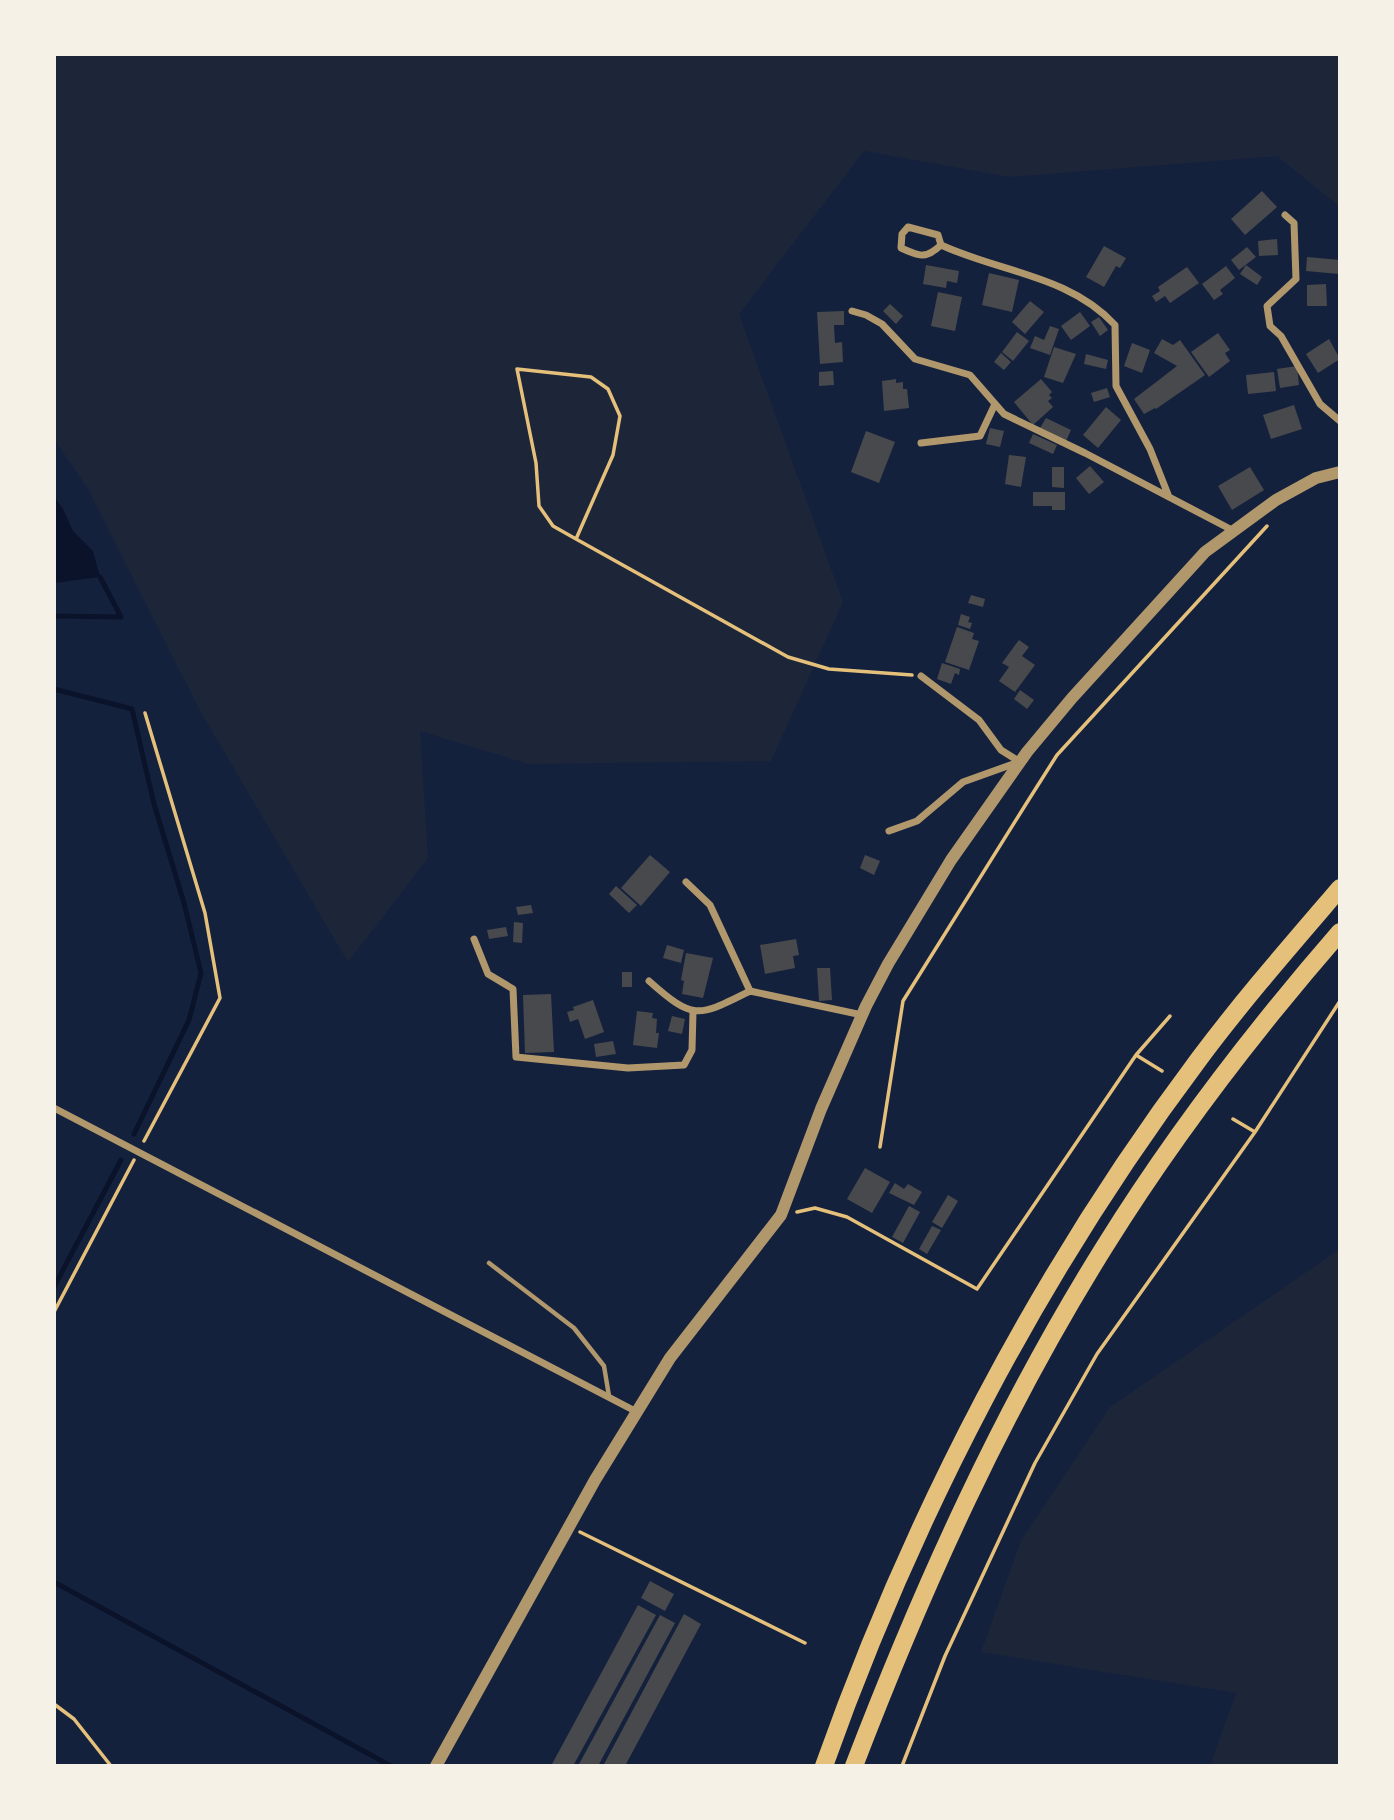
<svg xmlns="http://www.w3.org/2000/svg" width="1394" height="1820" font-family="'Exo 2',sans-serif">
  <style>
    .green { fill: #1d2539 }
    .water { fill: #0b132b }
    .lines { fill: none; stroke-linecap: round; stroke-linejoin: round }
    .stream { stroke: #0b132b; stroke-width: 5 }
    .building { fill: #48494c }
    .path { stroke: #e5c07b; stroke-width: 3.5 }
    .service { stroke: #b1986c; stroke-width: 4.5 }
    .minor { stroke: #b1986c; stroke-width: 7 }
    .tertiary { stroke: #b1986c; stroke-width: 12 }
    .motorway { stroke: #e5c07b; stroke-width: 18 }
  </style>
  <rect width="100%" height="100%" fill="#14213d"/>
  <!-- green -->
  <path class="green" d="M54 54H1340V207L1277 156 1010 177 864 151 739 314 843 602 771 761 529 764 420 731 428 858 348 962 199 709 88 489 54 439Z
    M1340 1249V1766H1210L1236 1693 981 1652 1021 1541 1110 1407Z"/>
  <!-- water -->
  <path class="water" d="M54 496 63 509 73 531 93 551 100 577 54 583Z"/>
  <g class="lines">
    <!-- stream -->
    <path class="stream" d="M54 616 121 617 100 577
      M54 689 132 709 154 804 184 903 201 973 189 1020 134 1134
      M54 1287 121 1160
      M54 1582 391 1766"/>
  </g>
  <!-- building -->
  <path class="building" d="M1262 191 1277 207 1245 235 1231 219Z
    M1277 239 1278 255 1259 256 1258 241Z
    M1104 246 1126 258 1120 268 1116 266 1104 287 1086 277Z
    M1247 247 1256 257 1239 270 1231 260Z
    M1307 257 1340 260 1339 274 1306 271Z
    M926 265 959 271 957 283 947 281 946 288 923 284Z
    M1246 265 1262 277 1257 285 1240 274Z
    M1226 266 1235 278 1220 290 1223 294 1214 300 1202 284Z
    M1187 267 1199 283 1170 303 1165 296 1156 302 1152 296 1160 291 1158 287Z
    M989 273 1019 280 1012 312 982 305Z
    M1326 284 1327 306H1307V285Z
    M938 292 962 297 955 331 931 326Z
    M1030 301 1044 312 1025 334 1012 322Z
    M890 304 903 316 896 324 883 311Z
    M844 311V325H834L835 343 842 342 843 362 820 364 817 312Z
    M1080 312 1090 326 1071 340 1061 326Z
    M1099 317 1108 330 1100 336 1091 322Z
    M1050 326 1059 329 1050 355 1030 348 1035 336 1044 340Z
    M1017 332 1029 341 1013 361 1002 352Z
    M1218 333 1230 350 1225 353 1230 361 1209 377 1191 352Z
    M1162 339 1173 345 1180 340 1205 375 1156 409 1155 408 1144 414 1134 399 1177 366 1154 353Z
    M1329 339 1340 359 1318 373 1306 354Z
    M1132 343 1150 350 1142 373 1124 366Z
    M1054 347 1076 354 1063 383 1044 377Z
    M1001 353 1011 362 1004 370 994 362Z
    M1086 354 1108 360 1106 369 1084 364Z
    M1297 366 1299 385 1280 388 1277 369Z
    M833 371 834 385 819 386V372Z
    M1274 372 1276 391 1248 394 1246 375Z
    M896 379V383L903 382V389H907L909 408 884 411 882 381Z
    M1041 379 1052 392 1049 395 1052 398 1048 401 1053 407 1033 425 1014 402Z
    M1107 388 1110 397 1094 402 1091 393Z
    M1294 405 1302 429 1271 439 1263 415Z
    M1106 407 1121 420 1098 448 1083 435Z
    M1046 418 1071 430 1066 441 1040 428Z
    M990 428 1004 431 1000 447 986 444Z
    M866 431 895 442 879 483 851 472Z
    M1033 434 1057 445 1053 454 1029 443Z
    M1009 455 1026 457 1021 487 1005 484Z
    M1090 466 1104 482 1089 494 1076 478Z
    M1052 467H1064V488L1052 487Z
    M1250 467 1264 490 1232 510 1218 486Z
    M1033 492H1065V510H1052V506H1033Z
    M971 595 985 599 983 607 968 603Z
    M961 614 970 617 968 622 972 623 970 629 958 625Z
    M957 627 974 633 972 639 979 641 969 670 945 662Z
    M1019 640 1029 647 1022 656 1035 665 1015 692 999 681 1009 667 1002 663Z
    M942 663 960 669 959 675 955 673 951 684 937 679Z
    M1020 690 1034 700 1027 709 1014 699Z
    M650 855 670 872 641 906 621 888Z
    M865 855 880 861 874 875 860 868Z
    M616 886 637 905 629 913 609 894Z
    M531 905 533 913 518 915 516 907Z
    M514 922 523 923 522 943 513 942Z
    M506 927 508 936 489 939 487 930Z
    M796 939 799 955 793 956 795 968 765 974 760 945Z
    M667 945 684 950 681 963 663 958Z
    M686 953 713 958 703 998 682 994 684 981 681 980Z
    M817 968H830L832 1000 819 1001Z
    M622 972H632V987H622Z
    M551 994 554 1052 525 1053 523 995Z
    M593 1000 604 1032 585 1039 578 1019 570 1022 567 1012 574 1010 573 1007Z
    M637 1011 653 1013 652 1018 657 1019 656 1033H659L657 1048 633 1045Z
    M672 1016 685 1019 682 1034 668 1031Z
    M613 1041 616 1054 596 1057 594 1044Z
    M865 1168 890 1182 872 1213 847 1199Z
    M895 1183 904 1189 908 1184 922 1192 914 1205 889 1193Z
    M948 1195 958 1201 942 1228 932 1222Z
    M909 1206 920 1212 903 1243 892 1237Z
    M932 1226 941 1230 927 1254 919 1249Z
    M650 1581 674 1594 665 1611 641 1598Z
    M638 1605 656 1615 573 1766H551Z
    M684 1614 701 1624 625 1766H603Z
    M660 1615 675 1623 598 1766H578Z"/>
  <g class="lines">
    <!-- path -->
    <path class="path" d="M576 539 553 526 539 506 536 463 517 369 591 377 608 389 620 416 613 455 576 539 788 657 829 669 912 675
      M1136 1055 1162 1071
      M1233 1119 1255 1132
      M144 1141 220 998 205 913 145 713
      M880 1147 903 1001 1026 804 1057 755 1267 526
      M797 1212 815 1208 847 1217 977 1289 1136 1055 1170 1016
      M54 1312 134 1160
      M580 1532 805 1643
      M54 1704 74 1719 111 1766
      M902 1766 945 1656 1035 1463 1097 1354 1255 1132 1340 1001"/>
    <!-- service -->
    <path class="service" d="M489 1263 574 1328 604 1366 609 1396"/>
    <!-- minor -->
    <path class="minor" d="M1285 215 1294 223 1296 279 1267 306 1270 326 1281 336 1320 404 1340 421
      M941 245C925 260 919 256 901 248L902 234 908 227 938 235 941 245C999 272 1069 275 1115 325L1116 386 1150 449 1169 497
      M852 311 866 315 882 324 915 359 970 375 1004 414 1085 453 1232 530
      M921 443 980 436 995 404
      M921 676 979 720 1001 750 1020 762
      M889 831 917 821 963 782 1016 763
      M686 882 710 905 750 991 862 1015
      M474 939 488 974 513 989 516 1057 628 1068 684 1065 692 1050 693 1012
      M649 981C694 1021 698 1017 750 991
      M54 1108 637 1412"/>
    <!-- tertiary -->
    <path class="tertiary" d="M436 1766 595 1480 670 1358 781 1215 821 1109 866 1006 888 964 951 860 1027 752 1072 698 1205 552 1276 500 1316 478 1340 472"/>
    <!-- motorway -->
    <path class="motorway" d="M824 1766C913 1515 1039 1272 1199 1059 1243 1000 1292 944 1340 888
      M854 1766C923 1586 1003 1409 1105 1246 1174 1135 1254 1031 1340 932"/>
  </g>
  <!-- border -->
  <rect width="1394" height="1820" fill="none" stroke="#f6f1e7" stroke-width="112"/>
</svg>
